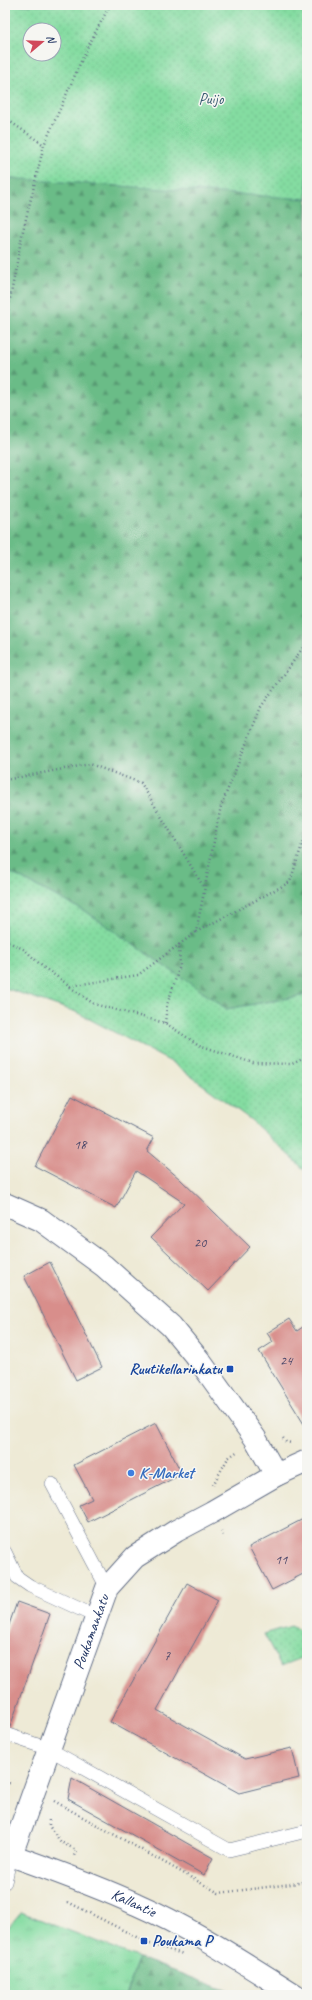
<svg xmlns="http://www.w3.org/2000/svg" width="312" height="2000" font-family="Caveat,sans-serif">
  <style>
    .grass { fill: url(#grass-tufts); stroke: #508680 }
    .forest { fill: url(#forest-firs); stroke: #437672; fill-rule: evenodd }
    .park { fill: url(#park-dots); stroke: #508680; fill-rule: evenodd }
    .building { fill: #d88e8b }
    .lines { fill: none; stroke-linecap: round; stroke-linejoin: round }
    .service-casing { stroke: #657088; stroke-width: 14 }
    .minor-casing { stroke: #657088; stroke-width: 24 }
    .secondary-casing { stroke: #657088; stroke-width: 24 }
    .path { stroke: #657088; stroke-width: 2.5; stroke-dasharray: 1 3; stroke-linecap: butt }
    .service { stroke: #fff; stroke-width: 13 }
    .minor { stroke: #fff; stroke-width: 22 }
    .secondary { stroke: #fff; stroke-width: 22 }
    .transit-dot { fill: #1a4fb4; stroke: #f6f6f2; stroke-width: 1.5 }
    .shop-dot { fill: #3f7fe0; stroke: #f6f6f2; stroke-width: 1.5 }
    .labels { text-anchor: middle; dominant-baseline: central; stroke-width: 3; stroke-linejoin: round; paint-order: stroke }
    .number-label { font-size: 14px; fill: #4a4769 }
    .park-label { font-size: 16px; fill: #355a6f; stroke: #f6f6f2 }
    .transit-label { font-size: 16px; font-weight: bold; fill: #164399; stroke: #f6f6f2; text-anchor: end }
    .shop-label { font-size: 16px; font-weight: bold; fill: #366cbe; stroke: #f6f6f2; text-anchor: start }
    .street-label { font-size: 16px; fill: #1b2f5e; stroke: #f6f6f2 }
  </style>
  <defs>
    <pattern id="grass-tufts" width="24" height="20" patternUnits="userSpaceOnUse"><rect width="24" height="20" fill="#84dca1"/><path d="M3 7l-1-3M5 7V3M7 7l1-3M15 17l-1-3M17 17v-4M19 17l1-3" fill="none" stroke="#71bd8d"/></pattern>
    <pattern id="forest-firs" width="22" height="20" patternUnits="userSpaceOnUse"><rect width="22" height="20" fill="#6bbc87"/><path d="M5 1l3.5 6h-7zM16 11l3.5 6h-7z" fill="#579972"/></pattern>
    <pattern id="park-dots" width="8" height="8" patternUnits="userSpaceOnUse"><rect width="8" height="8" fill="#84dca1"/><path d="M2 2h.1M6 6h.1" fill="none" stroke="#71bd8d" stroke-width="1.8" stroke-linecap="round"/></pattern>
  </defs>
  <rect width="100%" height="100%" fill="#f6f6f2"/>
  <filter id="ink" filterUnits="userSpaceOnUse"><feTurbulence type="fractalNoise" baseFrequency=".025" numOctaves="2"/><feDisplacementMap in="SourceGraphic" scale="8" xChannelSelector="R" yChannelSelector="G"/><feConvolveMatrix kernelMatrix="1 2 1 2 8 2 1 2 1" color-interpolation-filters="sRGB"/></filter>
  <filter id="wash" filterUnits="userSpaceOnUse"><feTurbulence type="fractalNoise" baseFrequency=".012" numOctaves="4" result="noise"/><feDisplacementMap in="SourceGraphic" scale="16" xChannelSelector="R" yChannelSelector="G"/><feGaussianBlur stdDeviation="0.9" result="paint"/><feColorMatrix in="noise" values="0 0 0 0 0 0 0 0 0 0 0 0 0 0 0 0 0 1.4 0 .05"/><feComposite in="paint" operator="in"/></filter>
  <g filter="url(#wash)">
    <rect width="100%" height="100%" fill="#eeead6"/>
    <!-- grass -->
    <path class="grass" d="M21 1912 139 1958 125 1995H5V1931Z"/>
    <!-- forest -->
    <path class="forest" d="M5 5H307V995L227 1009 88 913 5 870ZM30 30H54V54H30Z
      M139 1958 228 1991V1995H125Z"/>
    <!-- park -->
    <path class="park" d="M5 5H307V199L5 178ZM30 30H54V54H30Z
      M5 870 88 913 227 1009 307 995V1172L251 1120 173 1063 76 1012 5 988Z
      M291 1626 307 1634V1656L281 1666 264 1634Z"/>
    <g id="blocks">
      <!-- building -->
      <path class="building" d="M72 1095 154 1138 147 1151 180 1179 250 1247 208 1291 151 1237 184 1203 136 1171 116 1208 35 1166Z
        M50 1262 102 1367 76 1380 24 1276Z
        M289 1319 297 1331 307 1324V1429L259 1351 273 1342 267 1333Z
        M156 1423 182 1474 88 1522 79 1505 92 1499 74 1465Z
        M307 1517V1572L272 1590 249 1547Z
        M187 1583 218 1600 157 1710 245 1759 292 1748 299 1778 239 1793 110 1722Z
        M17 1602 50 1614 10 1727 5 1726V1636Z
        M72 1778 213 1858 204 1875 68 1799Z"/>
    </g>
  </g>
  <g filter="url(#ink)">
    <use href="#blocks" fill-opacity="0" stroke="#657088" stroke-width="1"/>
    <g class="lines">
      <defs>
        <path id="service" d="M52 1484 107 1588
          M5 1552 17 1577 30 1586 97 1617
          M5 1734 49 1749 229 1850 307 1831
          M5 1882 11 1855"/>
        <g id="minor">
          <path d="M5 1204 41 1220 104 1266 171 1326 199 1360 255 1438 276 1475"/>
          <path id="s1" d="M11 1855 107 1588 135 1557 176 1531 212 1512 276 1475 307 1461"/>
        </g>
        <g id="secondary">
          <path id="s2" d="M5 1853C49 1869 93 1884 136 1904 191 1928 244 1963 295 1995"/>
        </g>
      </defs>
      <!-- service casing -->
      <use href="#service" class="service-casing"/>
      <!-- minor casing -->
      <use href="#minor" class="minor-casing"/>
      <!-- secondary casing -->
      <use href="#secondary" class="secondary-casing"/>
      <!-- path -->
      <path class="path" d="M5 118 44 145
        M5 326 22 235 44 145 87 48 110 5
        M5 780 90 764 141 783 203 886
        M196 932 290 882 307 830
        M5 940 25 950 43 967 70 986 138 975 196 932 221 806 261 707 307 642
        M70 987 94 1004 165 1023 199 1045 253 1063 292 1064 307 1057
        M165 1023 167 1005 180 966 179 944
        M283 1438 286 1442 292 1443
        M213 1485 228 1458 238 1451
        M221 1531 224 1538
        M5 1782 12 1784
        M54 1801 219 1893 307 1882
        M49 1820V1826L61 1842 76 1850 74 1856
        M68 1902 150 1944 183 1954"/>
      <!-- service -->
      <use href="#service" class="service"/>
      <!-- minor -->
      <use href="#minor" class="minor"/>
      <!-- secondary -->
      <use href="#secondary" class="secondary"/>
    </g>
  </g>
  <!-- markers -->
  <g class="transit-dot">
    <rect x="226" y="1365" width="8" height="8" rx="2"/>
    <rect x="140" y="1937" width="8" height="8" rx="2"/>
  </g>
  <circle class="shop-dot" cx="131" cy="1473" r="4"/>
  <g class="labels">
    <!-- number labels -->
    <g class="number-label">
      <text x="80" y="1144">18</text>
      <text x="200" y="1242">20</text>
      <text x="286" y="1360">24</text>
      <text x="281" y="1559">11</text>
      <text x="167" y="1655">7</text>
    </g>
    <!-- park labels -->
    <g class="park-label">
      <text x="211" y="99">Puijo</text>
    </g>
    <!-- transit labels -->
    <g class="transit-label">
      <text x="222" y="1369">Ruutikellarinkatu</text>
      <text x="152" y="1941" text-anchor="start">Poukama P</text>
    </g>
    <!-- shop labels -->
    <g class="shop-label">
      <text x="139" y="1473">K-Market</text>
    </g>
    <!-- street labels -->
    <g class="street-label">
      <text stroke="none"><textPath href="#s1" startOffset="237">Poukamankatu</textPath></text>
      <text stroke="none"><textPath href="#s2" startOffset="138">Kallantie</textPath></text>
    </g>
  </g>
  <!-- margin -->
  <rect width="312" height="2000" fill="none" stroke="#f6f6f2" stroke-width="20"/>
  <!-- north arrow -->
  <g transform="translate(42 42) rotate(71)"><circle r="19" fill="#f6f6f2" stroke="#9ea6b7"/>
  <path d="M0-3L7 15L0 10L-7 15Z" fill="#d1495b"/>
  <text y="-6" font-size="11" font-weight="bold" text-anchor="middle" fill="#1b2f5e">N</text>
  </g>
</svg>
